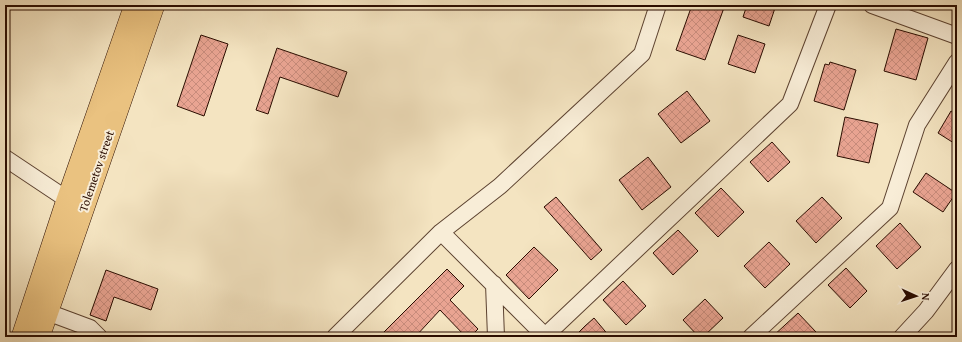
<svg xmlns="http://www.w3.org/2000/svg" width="962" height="342" font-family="'Gentium Book Plus',serif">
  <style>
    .building { fill: url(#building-cross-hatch); stroke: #2a0c00 }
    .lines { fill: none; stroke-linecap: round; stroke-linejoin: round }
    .minor-casing { stroke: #5c4230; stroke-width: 18 }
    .major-casing { stroke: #2a0c00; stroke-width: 22 }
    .minor { stroke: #f8edd7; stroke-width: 16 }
    .major { stroke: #eac280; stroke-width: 21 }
    .labels { text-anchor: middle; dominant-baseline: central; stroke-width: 4; stroke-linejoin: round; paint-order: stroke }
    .street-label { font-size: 12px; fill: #2a0c00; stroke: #f8edd7 }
  </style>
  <defs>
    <pattern id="building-cross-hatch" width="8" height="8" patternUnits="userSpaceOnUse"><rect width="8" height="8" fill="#e9a492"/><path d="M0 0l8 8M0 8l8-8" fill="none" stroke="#c88c7c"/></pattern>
  </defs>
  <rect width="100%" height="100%" fill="#f4e4c1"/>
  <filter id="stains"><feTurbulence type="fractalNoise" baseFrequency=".005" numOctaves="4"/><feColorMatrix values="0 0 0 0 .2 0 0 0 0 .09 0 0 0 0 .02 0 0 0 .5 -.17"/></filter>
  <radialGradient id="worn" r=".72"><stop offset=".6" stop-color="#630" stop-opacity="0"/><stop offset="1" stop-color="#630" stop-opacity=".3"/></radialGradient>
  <!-- building -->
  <path class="building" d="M692 5H725L705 60 676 50Z
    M747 5H776L769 26 743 17Z
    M896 29 928 38 916 80 884 71Z
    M201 35 228 44 204 116 177 106Z
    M738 35 765 44 755 73 728 64Z
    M277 48 347 72 338 97 280 77 268 114 256 110Z
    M830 62 856 70 844 110 814 101 825 64 829 65Z
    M687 91 710 121 681 143 658 114Z
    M951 111 957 114V145L938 133Z
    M845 117 878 124 869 163 837 156Z
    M772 142 790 162 768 182 750 162Z
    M648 157 671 187 642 210 619 180Z
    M926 173 956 193 943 212 913 192Z
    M721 188 744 212 718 237 695 213Z
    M556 197 602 250 591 260 544 207Z
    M822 197 842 218 816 243 796 221Z
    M900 223 921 247 897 269 876 246Z
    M678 230 698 251 673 275 653 253Z
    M769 242 790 264 765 288 744 266Z
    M534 247 558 270 529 299 506 275Z
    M846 268 867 291 850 308 828 285Z
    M447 269 464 286 450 300 478 329 470 337H466L440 310 415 337H379Z
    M106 270 158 289 151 310 114 297 106 321 90 315Z
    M623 281 646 306 626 325 603 300Z
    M705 299 723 318 703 337H699L683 320Z
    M798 313 816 332 810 337H772Z
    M594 318 610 337H574L585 326Z"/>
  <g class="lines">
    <defs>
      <path id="minor" d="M872 5 957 36
        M5 158 62 196 66 203
        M441 232 545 336
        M494 284 496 337
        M47 312 90 328 99 337
        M335 337 441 232 500 186 642 54 658 5
        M544 337 790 104 828 5
        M751 337 890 208 917 125 957 62
        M902 337 926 311 957 269"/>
      <path id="major" d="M22 337 66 203 135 5
        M39 337 154 5"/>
    </defs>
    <!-- minor casing -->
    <use href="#minor" class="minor-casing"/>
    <!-- major casing -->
    <use href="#major" class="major-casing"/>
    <!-- minor -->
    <use href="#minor" class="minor"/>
    <!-- major -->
    <use href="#major" class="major"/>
  </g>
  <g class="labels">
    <!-- street labels -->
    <g class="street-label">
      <text transform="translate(96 171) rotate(-71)">Tolemetov street</text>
    </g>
  </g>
  <!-- margin -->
  <rect width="962" height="342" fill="none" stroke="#f4e4c1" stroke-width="20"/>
  <rect x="6" y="6" width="950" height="330" fill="none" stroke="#2a0c00" stroke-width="2"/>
  <rect x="10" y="10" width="942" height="322" fill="none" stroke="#2a0c00"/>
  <!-- north arrow -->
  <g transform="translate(916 296) rotate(93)" stroke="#f8edd7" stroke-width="3" paint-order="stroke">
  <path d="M0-3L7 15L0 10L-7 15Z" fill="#2a0c00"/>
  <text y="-6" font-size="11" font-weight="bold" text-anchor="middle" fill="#2a0c00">N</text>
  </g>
  <rect width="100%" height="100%" filter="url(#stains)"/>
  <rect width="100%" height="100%" fill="url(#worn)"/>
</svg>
